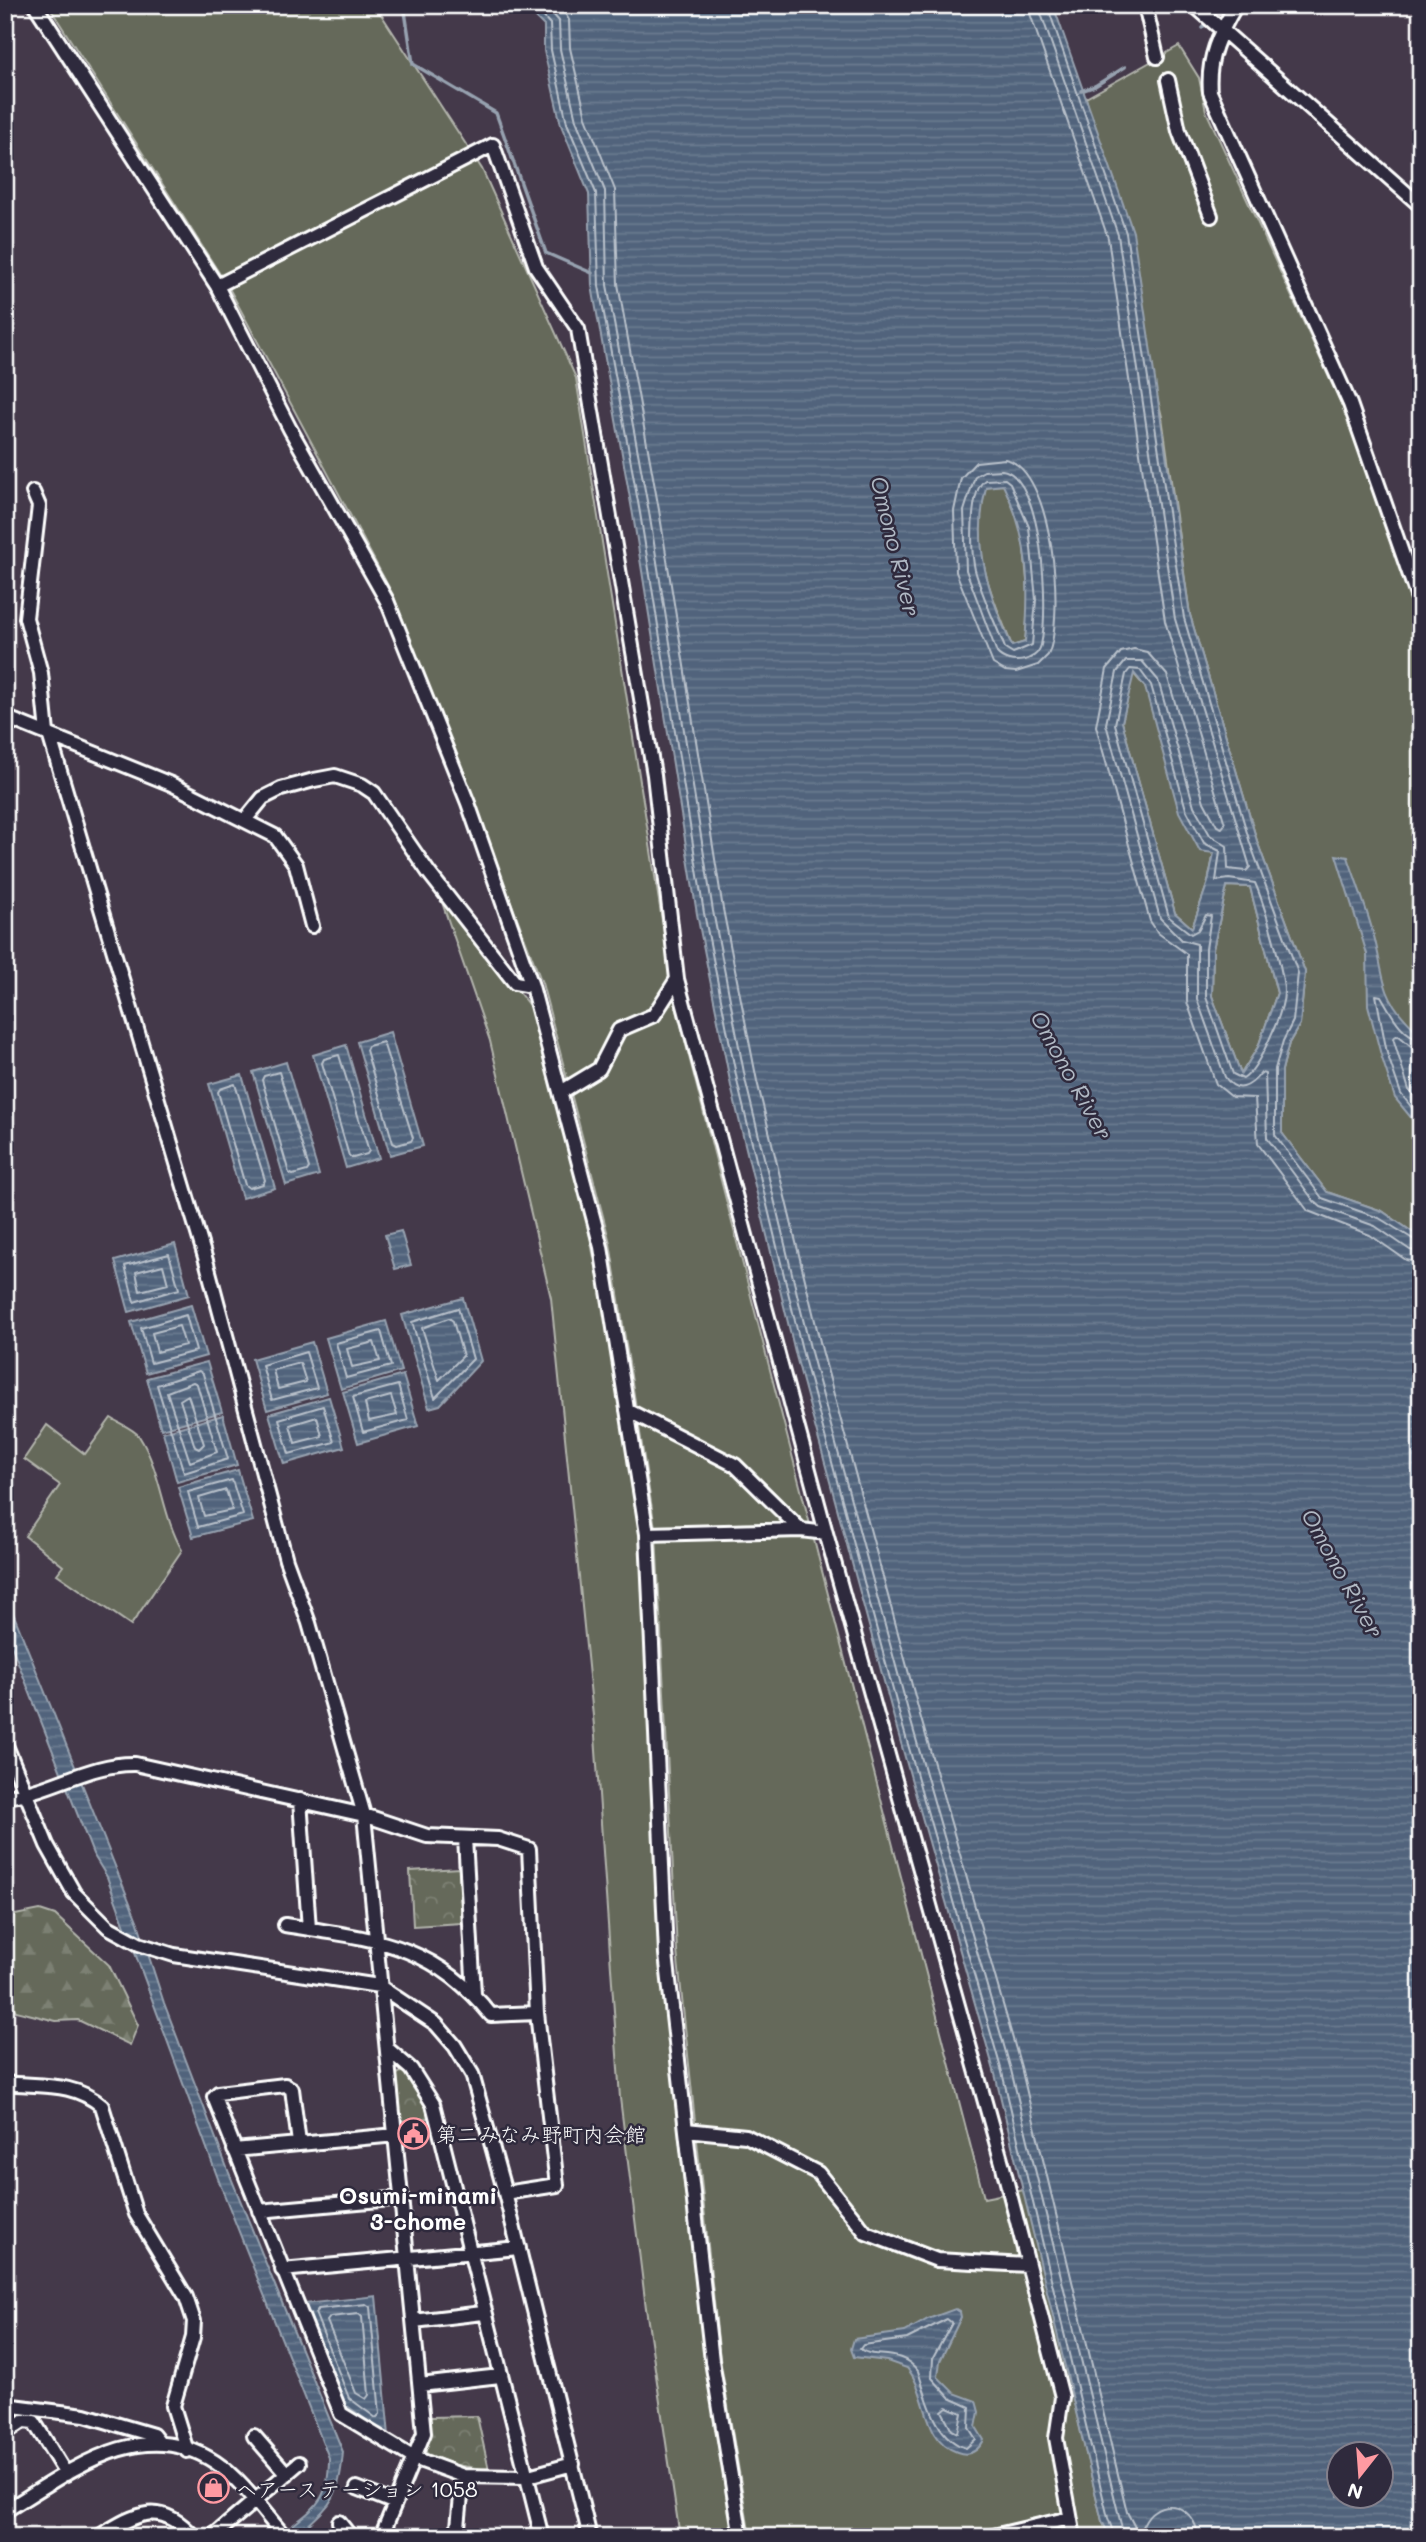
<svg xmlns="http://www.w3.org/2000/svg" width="1426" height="2542" font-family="Mali,'Klee One',sans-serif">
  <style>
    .grass { fill: #65695a; stroke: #b2b4ac; stroke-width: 2 }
    .forest { fill: url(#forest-firs); stroke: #b2b4ac; stroke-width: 2 }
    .park { fill: url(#park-crowns); stroke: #b2b4ac; stroke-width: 2 }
    .water { fill: url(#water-rules); stroke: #97a2b0; stroke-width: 2; fill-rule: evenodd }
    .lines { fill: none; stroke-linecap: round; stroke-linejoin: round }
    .shore { stroke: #b9c1cb; stroke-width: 2 }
    .stream { stroke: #97a2b0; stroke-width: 3.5 }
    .minor-casing { stroke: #fff; stroke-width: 18 }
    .minor { stroke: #2f2a3d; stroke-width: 12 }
    .labels { text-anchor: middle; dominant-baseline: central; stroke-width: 5; stroke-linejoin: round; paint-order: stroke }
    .poi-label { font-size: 21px; fill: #fff; stroke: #2f2a3d; text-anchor: start }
    .water-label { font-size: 23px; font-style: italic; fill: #b1b9c4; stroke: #2f2a3d }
    .neighbourhood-label { font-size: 23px; font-weight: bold; fill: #fff; stroke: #2f2a3d }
  </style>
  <defs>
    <pattern id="forest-firs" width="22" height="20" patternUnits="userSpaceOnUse" patternTransform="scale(1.75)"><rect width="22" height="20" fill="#65695a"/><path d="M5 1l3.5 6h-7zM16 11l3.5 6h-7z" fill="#7c8073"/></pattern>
    <pattern id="park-crowns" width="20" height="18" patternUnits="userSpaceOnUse" patternTransform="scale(1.75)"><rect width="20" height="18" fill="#65695a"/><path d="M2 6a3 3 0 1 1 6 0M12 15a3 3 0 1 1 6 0" fill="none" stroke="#7c8073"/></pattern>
    <pattern id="water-rules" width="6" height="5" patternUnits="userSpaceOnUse" patternTransform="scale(1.75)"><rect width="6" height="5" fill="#51647c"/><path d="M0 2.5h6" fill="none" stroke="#6b7b90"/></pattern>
  </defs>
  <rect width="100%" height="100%" fill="#44394a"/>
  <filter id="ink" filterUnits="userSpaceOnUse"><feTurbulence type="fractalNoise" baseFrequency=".0143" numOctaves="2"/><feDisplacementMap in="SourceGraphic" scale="14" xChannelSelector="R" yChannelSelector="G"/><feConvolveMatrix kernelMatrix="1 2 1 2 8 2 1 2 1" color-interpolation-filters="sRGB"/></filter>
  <g filter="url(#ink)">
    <!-- grass -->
    <path class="grass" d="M48 5H375L482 169 576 378 675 1002 984 2198 1024 2190 1102 2521 1110 2537H750L720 2359 677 1951 656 1534 610 1243 542 983 394 597 230 290Z
      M1179 46 1199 78 1206 111 1345 412 1421 629V1238L1382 1211 1327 1192 1282 1133V1070L1289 1043 1300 1024 1305 972 1257 841 1190 615 1162 417 1086 98Z
      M1004 485 1022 528 1029 601 1025 642 1012 646C989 587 970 551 986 486Z
      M1133 673 1145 687 1214 853 1208 882 1192 928 1175 913 1122 722Z
      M1227 886 1250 887 1277 993 1258 1047 1241 1074 1212 996 1213 949Z
      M437 888 531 1008 544 1042 586 1218 617 1369 643 1534 663 1955 737 2537H680L646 2308 620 2098 595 1736 551 1298 490 1041Z
      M111 1418C119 1423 134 1429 139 1436 162 1472 161 1513 182 1550L131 1625 57 1574 63 1566 25 1536 60 1485 24 1459 47 1425 85 1454Z"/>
    <!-- forest -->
    <path class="forest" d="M40 1910 55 1915 109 1965 138 2025 130 2045 78 2020 56 2021 16 2011 7 1998 12 1984 5 1967V1917Z"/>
    <!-- park -->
    <path class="park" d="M459 1868 462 1923 413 1926 410 1871Z
      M404 2070 424 2102 429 2118 401 2121 396 2075Z
      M477 2416 489 2470 455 2465 427 2454 424 2447 430 2434V2417Z"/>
    <!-- water -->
    <path class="water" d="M523 5H1053L1058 19 1133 232 1190 615 1257 841 1305 972 1300 1024 1289 1043 1282 1070V1133L1327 1192 1382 1211 1421 1238V2537H1175L1168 2531 1167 2537H1110L1102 2521 995 2074 895 1722 796 1356 731 1086 697 914 633 515 592 286 589 194 561 125 544 51V26ZM1003 485C1029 535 1030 587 1025 642L1012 646C988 593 972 545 986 487ZM1134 673 1145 687 1179 812 1200 851 1214 853 1208 882 1192 928 1175 913 1122 722ZM1227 886 1250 887 1277 993 1258 1047 1241 1074 1212 996 1213 949ZM1338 2454H1380V2496H1338Z
      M1336 855 1348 857C1357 884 1368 912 1375 940 1386 987 1382 1000 1421 1035V1130L1395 1098 1381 1055 1368 1005 1367 954Z
      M390 1032 423 1146 390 1155 357 1042Z
      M346 1045 379 1158 346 1168 313 1055Z
      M286 1062 319 1175 286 1185 253 1072Z
      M242 1075 275 1188 242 1198 209 1084Z
      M401 1231 411 1265 395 1269 385 1235Z
      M175 1244 189 1295 129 1312 115 1261Z
      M463 1298 481 1361 440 1405 429 1408 402 1315Z
      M191 1305 206 1356 146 1373 131 1322Z
      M386 1321 401 1371 341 1389 326 1338Z
      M312 1342 327 1393 267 1410 252 1359Z
      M207 1362 222 1412 161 1429 147 1378Z
      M403 1375 418 1426 358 1443 343 1392Z
      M329 1397 344 1447 284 1464 269 1414Z
      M223 1415 237 1465 177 1482 163 1432Z
      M238 1470 253 1521 193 1537 178 1487Z
      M5 1593 138 1923 164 2003 229 2173 343 2452C339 2502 331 2504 295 2537H278C312 2508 329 2506 329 2458L220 2184 107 1877 93 1854 5 1629Z
      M376 2296 389 2436 343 2403 304 2304Z
      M955 2309 960 2312 961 2317 940 2361 938 2377 954 2393 976 2401 979 2412 976 2427 984 2440C978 2451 970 2457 957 2452 922 2440 928 2392 907 2368L887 2361 854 2357 851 2349 854 2339 905 2332 928 2319Z"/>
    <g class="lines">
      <!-- shore -->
      <path class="shore" d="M533 5 550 24 551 50 567 123 596 193 599 286 640 513 704 913 738 1085 803 1354 901 1720 1002 2072 1108 2518 1115 2537
        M545 5 559 21 560 49 576 120 605 191 607 285 649 512 713 911 746 1083 811 1352 910 1718 1011 2070 1124 2537
        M560 5 569 20 570 48 586 117 615 190 618 284 659 510 723 909 757 1081 822 1350 920 1715 1021 2067 1127 2512 1138 2533C1144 2526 1145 2516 1154 2511 1175 2497 1197 2515 1198 2537
        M1027 5 1108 238 1165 621 1225 824 1222 828 1217 826 1204 802 1167 675 1147 652 1134 649 1121 652 1107 669 1096 726 1150 921 1158 933 1187 954V1002L1216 1084 1232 1097 1255 1098 1258 1144 1308 1211 1370 1235 1406 1260 1421 1263
        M1038 5 1118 235 1175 619 1250 867 1246 871 1228 869 1227 846 1210 835 1194 806 1158 680 1142 661H1126L1117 672 1106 724 1160 918 1182 940 1197 944V999L1225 1077C1237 1095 1250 1087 1261 1073L1265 1074 1267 1138 1314 1201 1321 1207 1375 1226 1410 1250 1421 1252
        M1047 5 1126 233 1184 618 1250 843 1298 973 1293 1021 1283 1041 1275 1069V1135L1322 1198 1379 1218 1421 1244
        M1005 459C1054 469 1065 618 1048 655L1038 665 1016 672 1005 671 993 664 956 572 954 511 961 478 976 462Z
        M1002 470C1044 476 1049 612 1041 645 1037 663 1008 666 997 653L966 570 964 511 975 476 984 471Z
        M1005 479 1010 483 1029 527 1036 600 1032 645 1013 653 1005 648C995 622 982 596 975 570 971 552 969 490 985 480Z
        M1130 669 1140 670 1151 685 1186 809 1204 843 1220 851 1216 881 1229 879 1255 883C1264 903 1284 971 1284 992 1284 1011 1259 1069 1243 1079L1233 1074 1206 997V949L1211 916 1206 915 1198 930 1191 934 1169 917 1115 724 1126 674Z
        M1421 1039C1401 1036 1390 1011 1381 996L1376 995 1387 1053 1401 1094 1421 1119
        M383 1042 413 1138 411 1141 397 1145 393 1143 366 1050 368 1046Z
        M1421 1048 1411 1046 1398 1035 1393 1038 1409 1090 1421 1104
        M339 1055 369 1151 367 1154 353 1158 349 1156 322 1063 324 1059Z
        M279 1072 309 1168 307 1171 293 1175 289 1173 262 1080 264 1076Z
        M235 1084 265 1180 263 1184 249 1188 245 1185 218 1092 220 1089Z
        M169 1254 179 1289 134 1302 125 1266Z
        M163 1265 168 1284 140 1291 136 1272Z
        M458 1308 473 1359 435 1398 412 1322Z
        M186 1315 196 1351 151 1363 141 1328Z
        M449 1318 453 1321 463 1356 439 1380 422 1328Z
        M179 1326 185 1345 157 1352 152 1333Z
        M381 1331 391 1366 346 1378 336 1343Z
        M374 1342 380 1361 352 1367 347 1349Z
        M306 1352 317 1388 272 1400 262 1365Z
        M300 1363 306 1382 278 1389 273 1370Z
        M199 1371 203 1374 228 1459 184 1473 157 1385Z
        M193 1382 197 1384 217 1452 190 1462 167 1392Z
        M398 1385 408 1420 363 1432 353 1397Z
        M188 1395 204 1444 199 1449 195 1447 180 1400Z
        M391 1396 397 1415 369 1421 365 1403Z
        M323 1406 334 1442 289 1454 279 1419Z
        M317 1417 322 1436 295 1443 290 1425Z
        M232 1480 243 1515 198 1527 188 1492Z
        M226 1490 232 1510 204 1516 199 1498Z
        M366 2304 370 2307 380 2414 376 2418 349 2398 315 2313 318 2309Z
        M359 2314 362 2317 369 2395 366 2399 356 2393 327 2321 330 2317Z
        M947 2319 952 2323 933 2358 932 2378 950 2398 970 2407 969 2428 976 2439 966 2448C935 2439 927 2398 918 2371 900 2347 874 2360 860 2349L863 2345 907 2339Z
        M947 2407 962 2413 958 2433 952 2430 942 2411Z"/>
      <!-- stream -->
      <path class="stream" d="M404 5 413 64 496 113 546 253 592 273
        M1202 28 1221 5
        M1081 91 1095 86 1125 67"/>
      <defs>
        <path id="minor" d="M35 5 217 286 290 429 387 601 468 803 532 986 601 1247 647 1534 666 1954 712 2361 741 2537
          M1145 5 1157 57
          M1194 5 1421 206
          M1236 5C1219 34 1207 58 1210 92L1350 404 1421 607
          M1168 80 1179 131 1211 216
          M217 286 493 145 536 267 578 329 654 775 677 979 826 1533 1002 2163 1062 2397 1056 2438 1074 2537
          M33 492 39 506 26 618 41 673 47 733
          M5 717 171 784 275 836 296 865 312 926
          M49 734 207 1264 286 1560 309 1623 364 1815 424 2433 381 2537
          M245 820 263 798 281 789 314 780 335 776 362 785 374 793 429 873 515 983 532 986
          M561 1092 599 1069 619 1030 654 1015 677 979
          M627 1410 735 1465 801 1530 826 1533
          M647 1534 801 1530
          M5 1743 47 1845 74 1893 108 1927 139 1944 174 1955 379 1986 436 2024 455 2046 472 2074 505 2193 590 2537
          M5 1797C51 1792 89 1763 135 1764L364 1815 427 1836 498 1839 529 1849 537 2013 557 2185 505 2193
          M300 1800 309 1929
          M465 1838 474 1994
          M285 1925C371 1939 433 1942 491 2015L537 2013
          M389 2050 411 2069 433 2104 542 2537
          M5 2083C40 2087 73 2081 102 2106L136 2214 186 2297 194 2321 193 2337 173 2406 187 2451
          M686 2130 746 2136 818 2173 866 2233 937 2260 1028 2265
          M299 2143 292 2089 285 2085 218 2093 214 2097 341 2414 414 2458 463 2476 525 2477 573 2464
          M234 2150 396 2135
          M259 2211 402 2198
          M282 2270 519 2248
          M414 2321 483 2313
          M420 2385 500 2376
          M5 2405 85 2415 153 2435 160 2444
          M5 2433 23 2421 34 2422 66 2474
          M254 2436 287 2474
          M357 2488 395 2503
          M5 2511C68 2473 141 2413 215 2462 242 2480 264 2513 285 2537
          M339 2522 351 2537
          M98 2537C136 2514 160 2498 194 2537
          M212 2537 299 2463
          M457 2537 463 2476
          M989 2537 1070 2518"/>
      </defs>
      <!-- minor casing -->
      <use href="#minor" class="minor-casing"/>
      <!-- minor -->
      <use href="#minor" class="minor"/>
    </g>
  </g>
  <!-- icons -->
  <defs>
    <symbol id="civic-ring" viewBox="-11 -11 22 22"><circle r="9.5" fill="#2f2a3d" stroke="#ff9aa2" stroke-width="1.5"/><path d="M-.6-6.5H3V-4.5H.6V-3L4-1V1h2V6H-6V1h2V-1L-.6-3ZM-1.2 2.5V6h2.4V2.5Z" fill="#ff9aa2"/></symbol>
    <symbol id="shop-ring" viewBox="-11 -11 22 22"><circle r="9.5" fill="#2f2a3d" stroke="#ff9aa2" stroke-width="1.5"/><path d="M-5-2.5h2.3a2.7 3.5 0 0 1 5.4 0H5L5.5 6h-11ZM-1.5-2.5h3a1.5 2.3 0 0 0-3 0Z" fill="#ff9aa2"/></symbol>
  </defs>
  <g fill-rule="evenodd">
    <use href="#civic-ring" x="396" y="2116" width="35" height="35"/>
    <use href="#shop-ring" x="196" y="2470" width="35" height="35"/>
  </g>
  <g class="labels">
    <!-- poi labels -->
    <g class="poi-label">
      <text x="436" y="2133">第二みなみ野町内会館</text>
      <text x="236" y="2488">ヘアーステーション 1058</text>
    </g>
    <!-- water labels -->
    <g class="water-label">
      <text transform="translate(896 546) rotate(76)">Omono River</text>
      <text transform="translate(1072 1075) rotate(61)">Omono River</text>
      <text transform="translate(1343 1573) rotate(61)">Omono River</text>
    </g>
    <!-- neighbourhood labels -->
    <g class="neighbourhood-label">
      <text x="418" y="2195">Osumi-minami<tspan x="418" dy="26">3-chome</tspan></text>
    </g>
  </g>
  <!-- margin -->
  <rect width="1426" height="2542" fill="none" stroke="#2f2a3d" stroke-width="28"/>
  <rect x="14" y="14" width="1398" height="2514" fill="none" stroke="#fff" stroke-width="2.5" filter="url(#ink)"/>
  <!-- north arrow -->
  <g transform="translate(1360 2475) rotate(197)"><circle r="33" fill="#2f2a3d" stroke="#827f8b" stroke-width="2"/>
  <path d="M0-5L12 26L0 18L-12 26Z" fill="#ff9aa2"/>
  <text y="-10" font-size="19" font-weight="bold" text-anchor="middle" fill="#ffffff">N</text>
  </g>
</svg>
